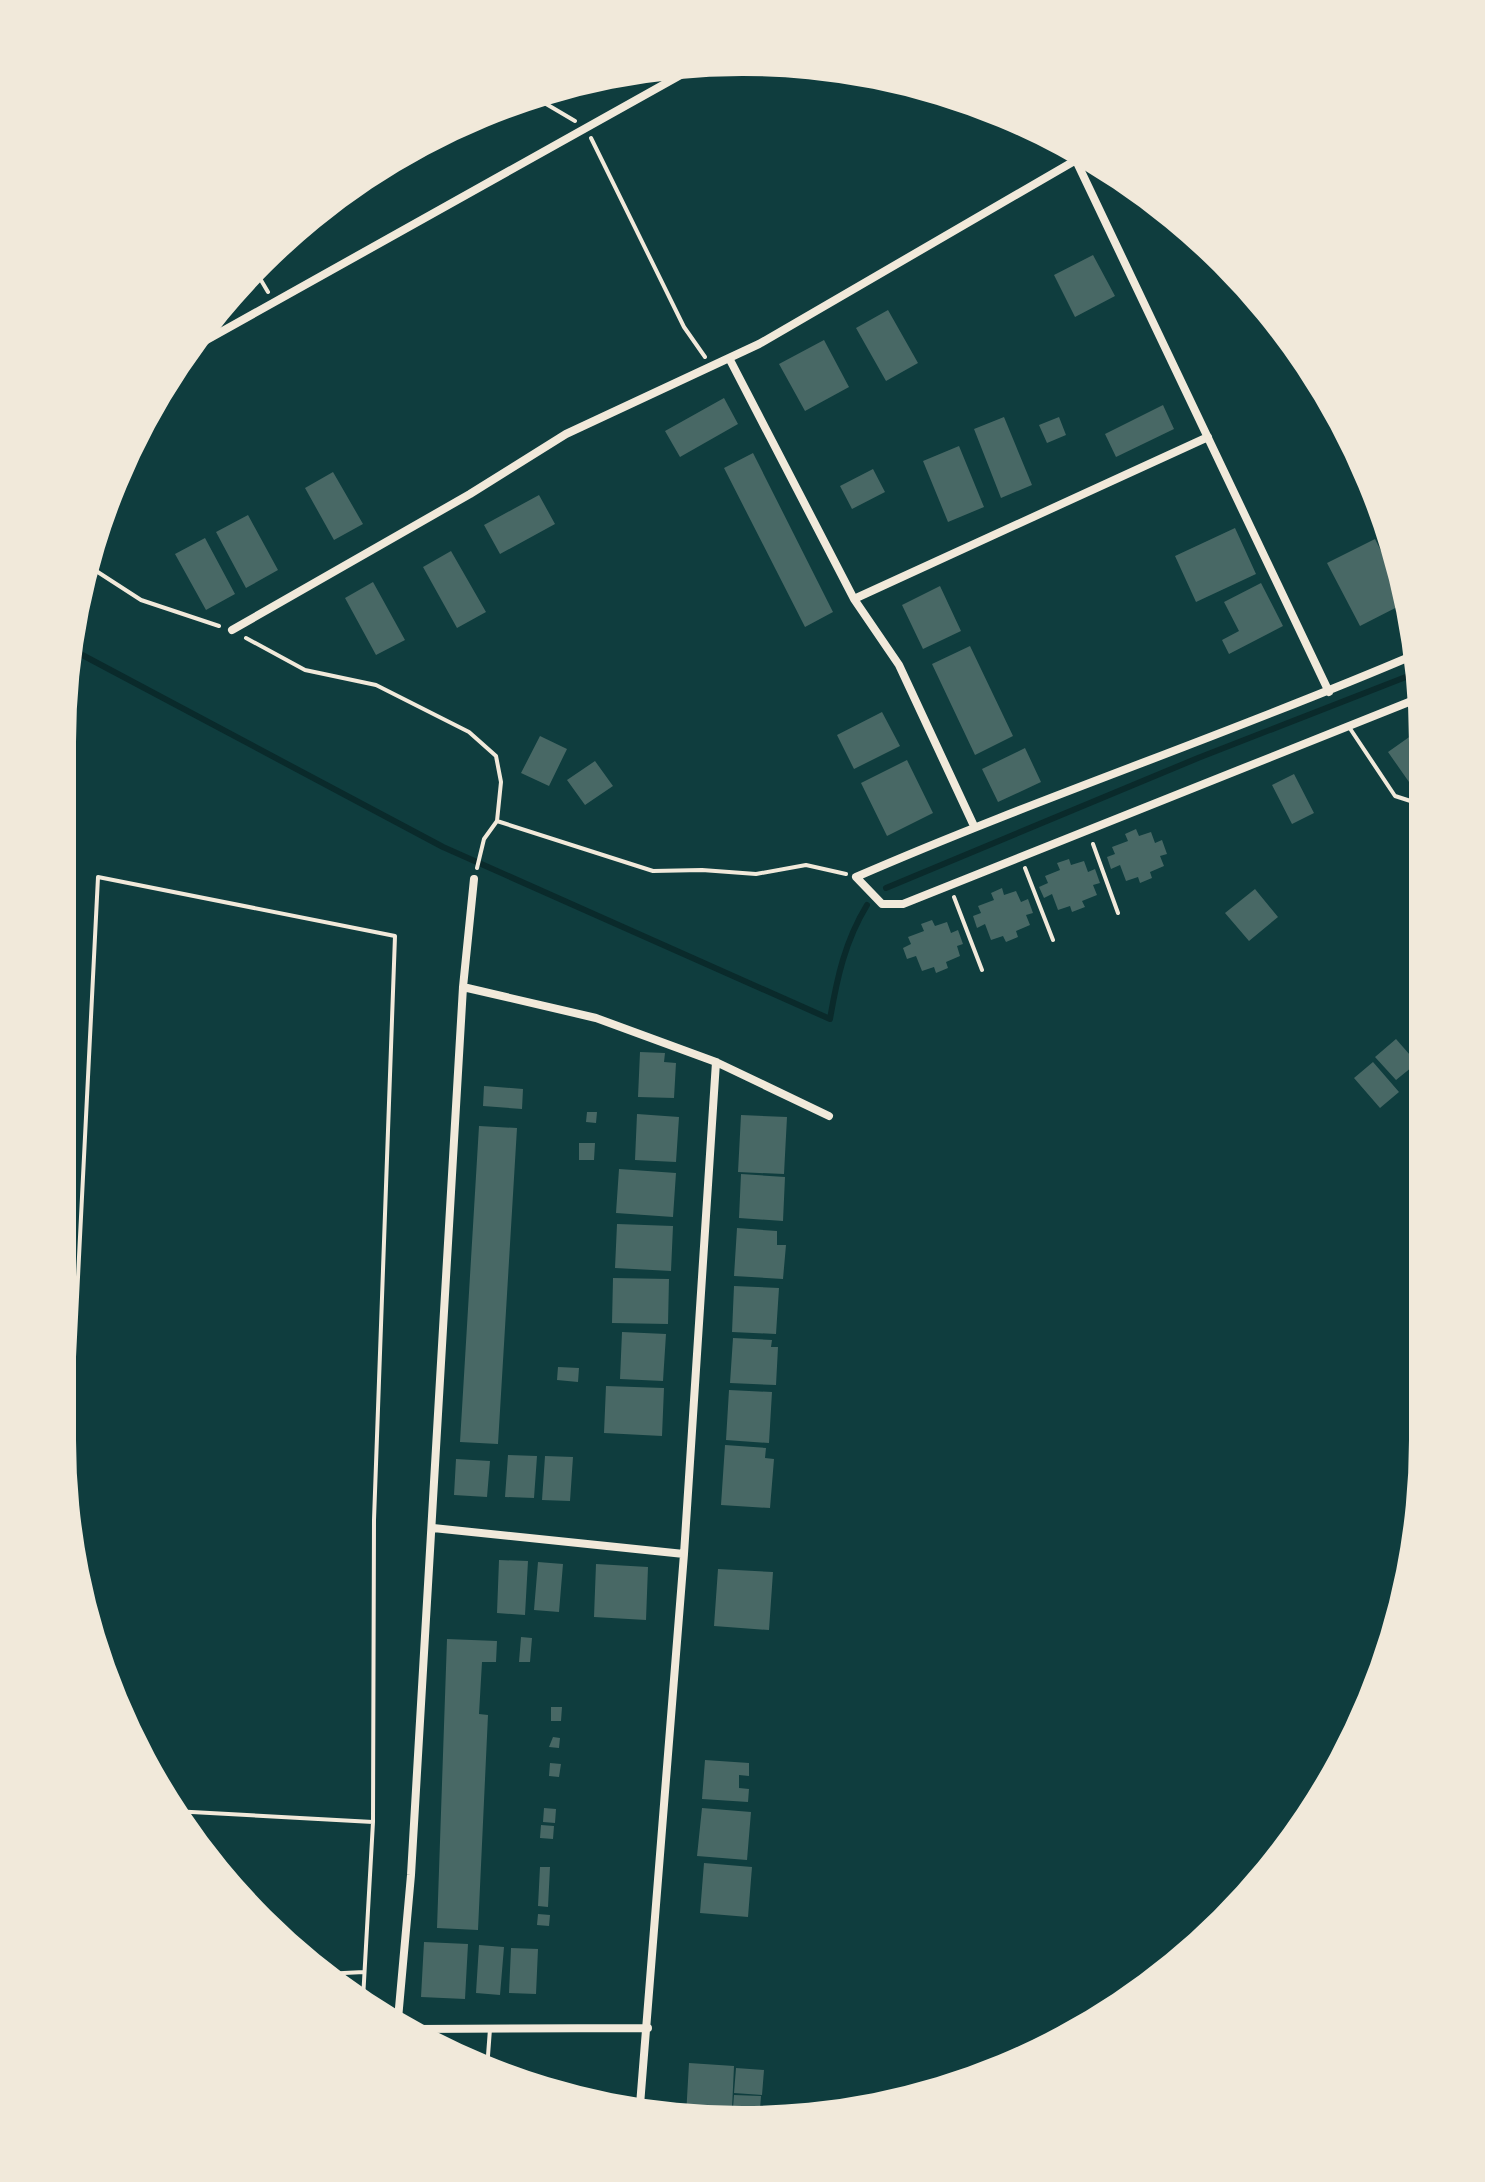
<svg xmlns="http://www.w3.org/2000/svg" width="1485" height="2182" font-family="'IBM Plex Sans',sans-serif">
  <style>
    .lines { fill: none; stroke-linecap: round; stroke-linejoin: round }
    .stream { stroke: #0a2a2b; stroke-width: 6 }
    .building { fill: #486865 }
    .path { stroke: #f1e9da; stroke-width: 4 }
    .service { stroke: #f1e9da; stroke-width: 4 }
    .minor { stroke: #f1e9da; stroke-width: 8 }
  </style>
  <rect width="100%" height="100%" fill="#0f3d3e"/>
  <g class="lines">
    <!-- stream -->
    <path class="stream" d="M71 649 443 847 830 1019C837 978 845 941 867 905
      M886 888 1198 758 1416 673"/>
  </g>
  <!-- building -->
  <path class="building" d="M1093 255 1115 296 1075 317 1054 275Z
    M888 310 918 363 886 381 856 328Z
    M824 340 849 387 805 411 779 364Z
    M724 398 738 424 680 457 665 431Z
    M1163 405 1174 429 1116 457 1105 434Z
    M1004 417 1032 485 1001 498 974 429Z
    M1059 417 1066 435 1047 443 1039 425Z
    M959 446 984 507 948 522 923 461Z
    M753 453 833 612 805 627 724 468Z
    M873 469 885 492 852 509 840 486Z
    M333 472 363 524 334 540 305 488Z
    M539 495 555 524 500 554 484 525Z
    M248 515 278 570 246 588 216 532Z
    M1235 528 1256 574 1196 602 1175 556Z
    M205 538 235 594 206 610 175 554Z
    M1375 539 1407 602 1360 626 1327 563Z
    M451 551 486 612 457 628 423 567Z
    M373 582 405 640 376 655 345 598Z
    M1261 583 1283 626 1229 654 1222 640 1239 631 1224 602Z
    M940 586 961 631 923 649 902 605Z
    M970 646 1013 736 975 755 932 664Z
    M882 712 900 746 854 769 837 735Z
    M1422 728 1423 743V802L1388 752Z
    M540 736 567 749 549 786 521 773Z
    M1025 748 1041 782 998 802 982 769Z
    M907 760 933 813 887 836 861 783Z
    M595 761 613 786 585 805 567 780Z
    M1294 774 1314 813 1292 824 1272 785Z
    M1136 829 1139 836 1151 832 1155 843 1162 840 1167 854 1160 856 1164 866 1150 872 1152 878 1140 883 1138 877 1126 881 1120 865 1111 869 1107 857 1115 854 1112 847 1128 841 1125 834Z
    M1069 859 1071 865 1084 861 1088 872 1095 869 1100 883 1093 885 1097 895 1082 901 1085 907 1072 912 1070 906 1058 910 1052 894 1044 898 1039 887 1048 883 1045 876 1060 870 1057 863Z
    M1002 888 1004 895 1016 891 1021 902 1028 899 1033 913 1026 915 1030 925 1016 931 1018 937 1006 942 1003 936 991 940 985 924 977 928 973 916 981 913 978 906 994 900 991 893Z
    M1255 889 1278 917 1249 941 1225 913Z
    M932 920 935 926 947 922 951 933 958 930 963 944 957 946 960 956 946 962 948 968 936 973 934 967 922 971 916 956 907 959 903 948 911 944 908 937 924 931 921 924Z
    M1396 1039 1417 1063 1396 1080 1375 1057Z
    M640 1052 665 1053 664 1062 676 1063 674 1098 638 1097Z
    M1373 1062 1399 1092 1380 1108 1354 1078Z
    M484 1086 523 1089 522 1109 483 1106Z
    M587 1112H597L596 1123 586 1122Z
    M637 1114 679 1117 676 1162 635 1160Z
    M741 1115 787 1117 784 1174 738 1172Z
    M479 1126 517 1128 498 1444 460 1442Z
    M1423 1141V1148L1416 1154 1413 1150Z
    M579 1143H595L594 1160H579Z
    M619 1169 676 1173 673 1217 616 1213Z
    M741 1174 785 1177 783 1221 739 1218Z
    M617 1224 673 1226 671 1271 615 1268Z
    M737 1228 777 1231V1245H786L783 1279 734 1276Z
    M613 1278 669 1279 668 1324 612 1323Z
    M734 1286 779 1288 776 1334 732 1332Z
    M622 1332 666 1334 663 1381 620 1379Z
    M733 1338 772 1340 771 1347H778L776 1385 730 1383Z
    M558 1367 579 1368 578 1382 557 1380Z
    M606 1386 664 1388 662 1436 604 1433Z
    M729 1390 772 1392 769 1443 726 1440Z
    M725 1445 766 1448 765 1458 774 1459 770 1508 721 1505Z
    M508 1455 537 1456 534 1498 505 1497Z
    M545 1456 573 1457 570 1501 542 1500Z
    M456 1459 490 1461 487 1497 454 1495Z
    M499 1560 528 1561 525 1615 497 1613Z
    M538 1562 563 1564 559 1612 534 1610Z
    M596 1564 648 1567 646 1620 594 1617Z
    M718 1569 773 1572 769 1630 714 1626Z
    M521 1637 532 1638 530 1662H519Z
    M447 1639 497 1641 496 1662H482L479 1714 488 1715 478 1930 437 1928Z
    M551 1707H562L561 1721H551Z
    M553 1737 560 1738 559 1748 549 1747Z
    M705 1760 749 1763V1776L739 1775V1788L749 1789 748 1802 702 1799Z
    M550 1763 561 1764 559 1777 549 1776Z
    M544 1808 556 1809 555 1823 543 1822Z
    M702 1808 751 1812 747 1860 697 1856Z
    M541 1825 554 1826 553 1839 540 1838Z
    M704 1863 752 1867 748 1917 700 1913Z
    M540 1867H550L548 1907 538 1906Z
    M538 1914 550 1915 549 1926 537 1925Z
    M424 1942 468 1944 465 1999 421 1997Z
    M479 1945 504 1947 500 1995 476 1993Z
    M511 1948 538 1949 536 1994 509 1993Z
    M689 2063 734 2066 732 2109 759 2110V2114L698 2119 686 2116Z
    M736 2068 764 2070 762 2095 734 2093Z
    M495 2069 528 2072 527 2079 495 2071Z
    M734 2095 761 2096 760 2109 733 2108Z"/>
  <g class="lines">
    <!-- path -->
    <path class="path" d="M536 98 575 121
      M591 138 684 327 705 357
      M255 270 268 292
      M90 567 141 600 219 626
      M246 638 305 670 376 685 469 732 496 756 501 782 497 821
      M1093 844 1118 913
      M477 868 484 839 497 821 653 871 702 870 756 874 806 865 846 874
      M1025 868 1053 940
      M954 897 982 970
      M68 1477 98 877 395 936 374 1520 373 1822 363 1999
      M173 1811 373 1822
      M324 1974 364 1972"/>
    <!-- service -->
    <path class="service" d="M1349 727 1395 796 1423 805
      M487 2069 490 2029"/>
    <!-- minor -->
    <path class="minor" d="M1071 150 1329 692
      M203 342 695 67
      M729 358 854 599 899 665 974 826
      M854 599 1208 437
      M232 630 470 494 566 434 759 344 1083 156
      M1414 655C1230 734 1040 797 856 877L882 904H903L1419 698
      M463 987 596 1018 716 1062 829 1116
      M433 1528 684 1554
      M398 2019 411 1875 463 987 474 879
      M415 2029 648 2028
      M640 2105 684 1554 716 1062"/>
  </g>
  <!-- crop -->
  <path d="M0 0H1485V2182H0ZM742 76H743A666 666 0 0 1 1409 742V1440A666 666 0 0 1 743 2106H742A666 666 0 0 1 76 1440V742A666 666 0 0 1 742 76Z" fill="#f1e9da" fill-rule="evenodd"/>
</svg>
